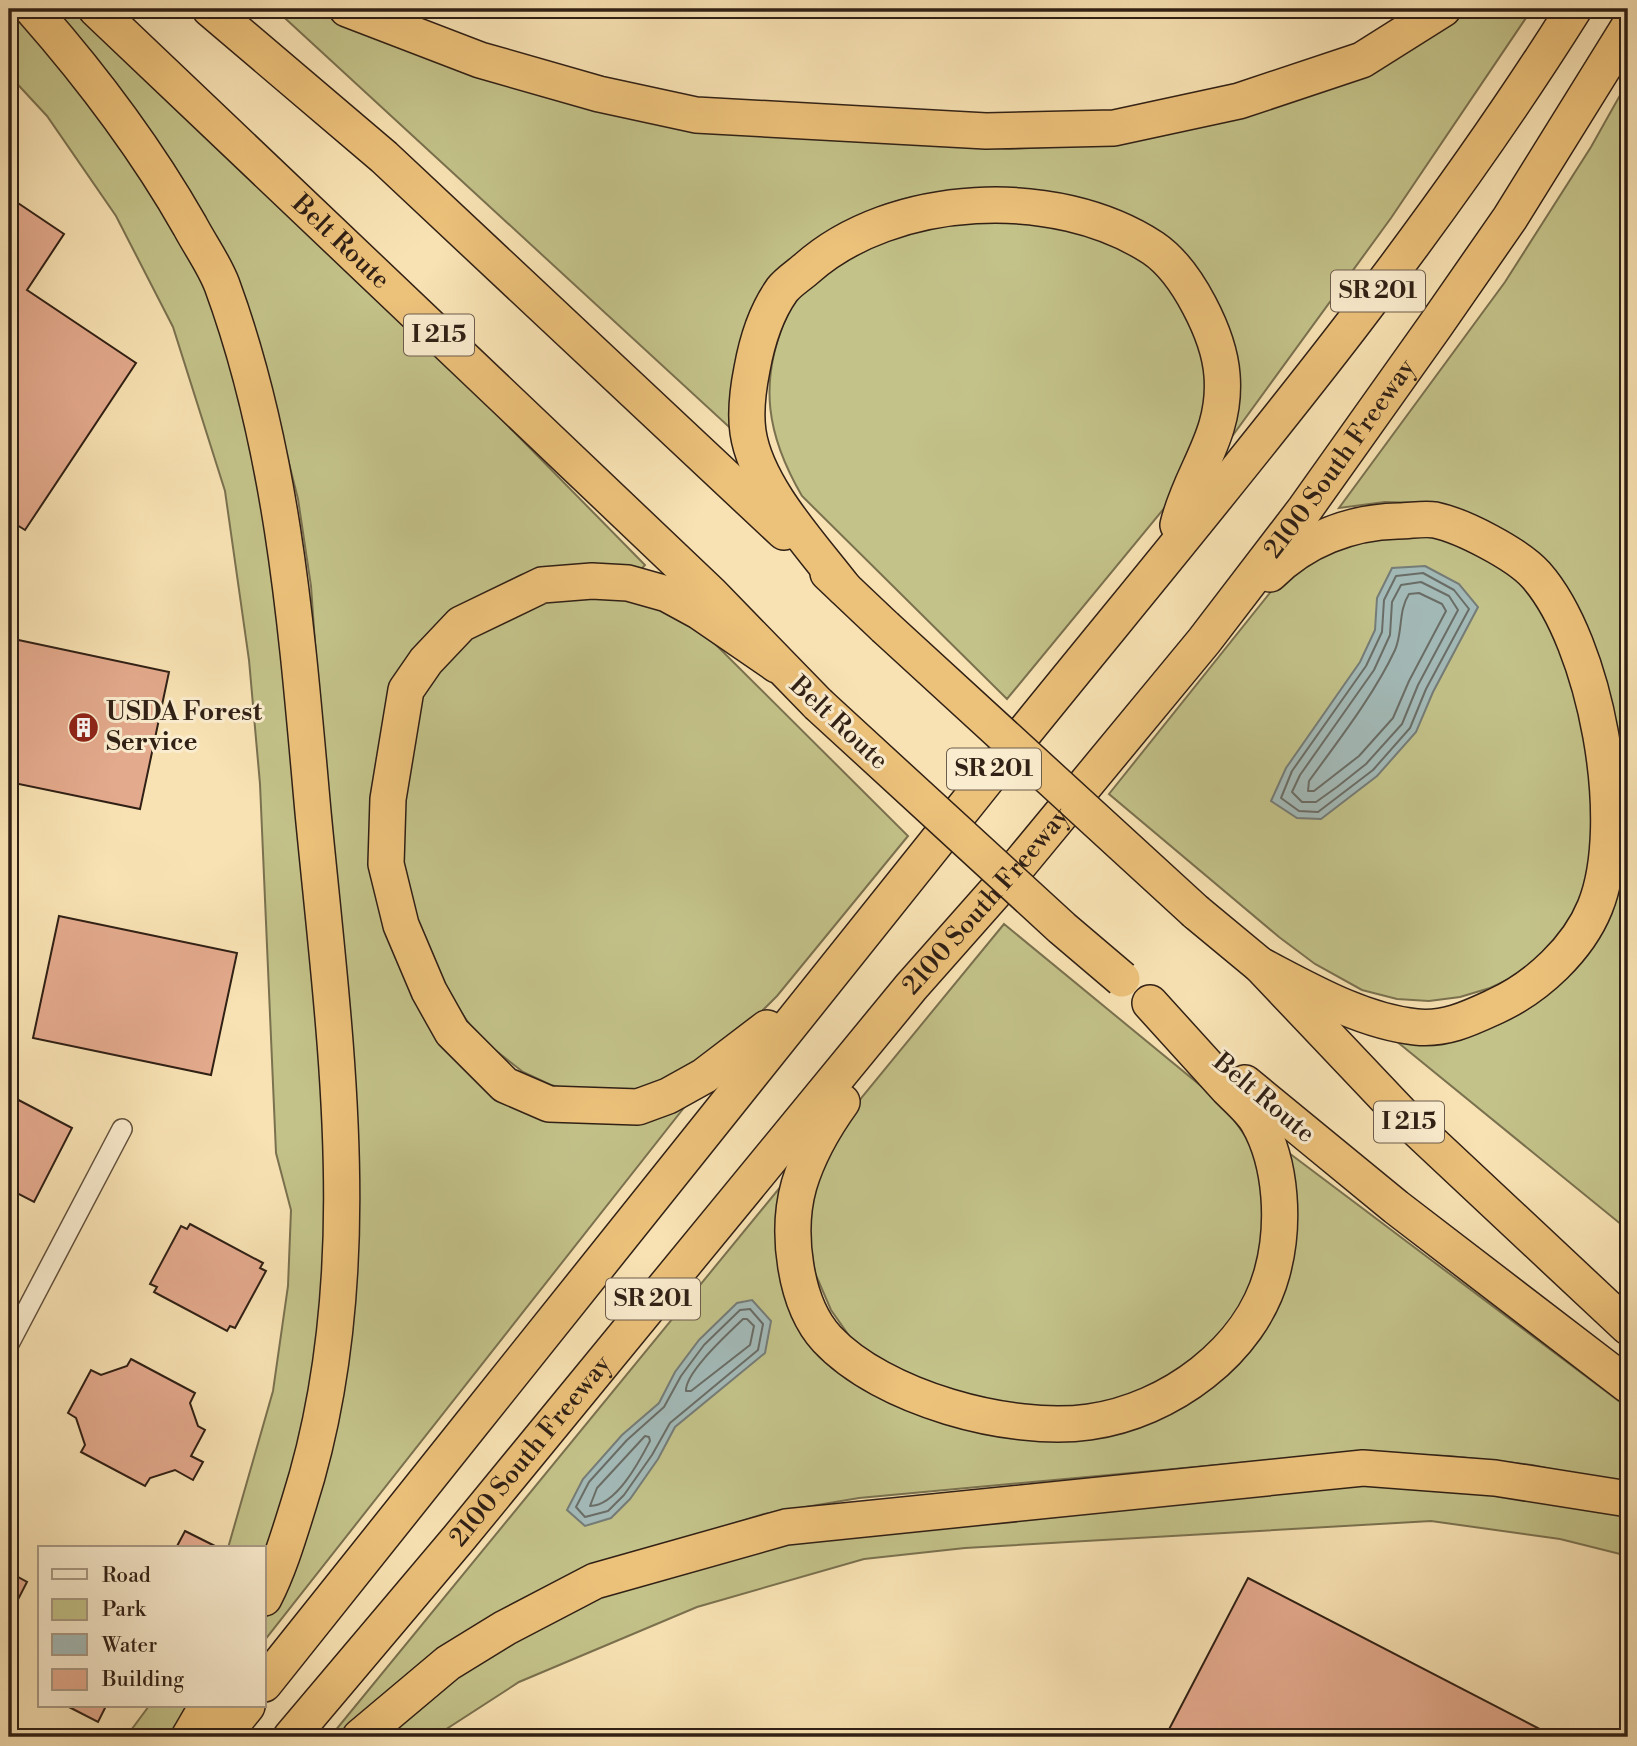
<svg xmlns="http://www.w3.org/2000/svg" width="1637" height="1746" font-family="'Libre Bodoni',serif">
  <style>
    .green { fill: #c3c289; stroke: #7a714f; stroke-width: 2 }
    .water { fill: #a3bab8; stroke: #757c77; stroke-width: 2 }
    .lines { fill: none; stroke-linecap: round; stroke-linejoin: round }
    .shore { stroke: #6a6d66; stroke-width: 2 }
    .building { fill: #e4aa8d; stroke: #302015; stroke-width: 2 }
    .street-casing { stroke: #62503c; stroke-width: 22 }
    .highway-casing { stroke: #302015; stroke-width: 38 }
    .street { stroke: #faecce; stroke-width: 19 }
    .highway { stroke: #ecc17a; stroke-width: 35 }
    .highway-bridge-casing { stroke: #302015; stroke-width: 38; stroke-linecap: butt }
    .highway-bridge { stroke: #ecc17a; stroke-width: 35 }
    .labels { text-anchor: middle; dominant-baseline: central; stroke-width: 6; stroke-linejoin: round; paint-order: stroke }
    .shield { fill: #faecce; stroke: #6d5d4c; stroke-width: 2 }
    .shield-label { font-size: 24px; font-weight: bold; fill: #302015 }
    .street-label { font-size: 26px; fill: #302015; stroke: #faecce }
    .poi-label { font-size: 26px; font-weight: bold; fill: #302015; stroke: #faecce; text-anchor: start }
  </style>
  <rect width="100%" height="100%" fill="#f8e2b3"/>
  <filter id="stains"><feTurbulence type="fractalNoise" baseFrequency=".00286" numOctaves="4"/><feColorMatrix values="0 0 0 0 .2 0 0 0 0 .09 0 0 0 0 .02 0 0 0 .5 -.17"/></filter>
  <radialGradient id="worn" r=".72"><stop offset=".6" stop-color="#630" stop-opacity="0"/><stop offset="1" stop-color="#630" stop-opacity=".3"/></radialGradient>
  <!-- green -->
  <path class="green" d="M9 9H23L178 218 264 439 334 1178 310 1421 264 1560V1548H228L273 1391 288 1286 291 1210 276 1153 260 784 249 660 225 491 173 327 116 216 47 116 9 75Z
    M51 9H76L331 246 645 565 637 574 563 567 521 575 458 608 402 675 397 927 513 1095 690 1100 264 1641V1624L338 1391 327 813 311 586 298 499 271 392Z
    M275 9H320L334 17 721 132 1010 149 1106 144 1415 41 1467 9H1532L1391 218 1228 442 1185 266 952 192C888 196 839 218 795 265L740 437Z
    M1628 81V1230L1390 1036 1511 1003 1622 848 1544 562 1492 524 1459 509 1423 503 1385 502 1339 508 1505 282 1591 147Z
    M896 220 1063 224 1144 258 1181 298 1206 365 1209 407 1180 489 1007 699 802 496C767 436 758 383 786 318 791 304 801 287 812 277 837 256 868 238 896 220Z
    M1434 527 1524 569 1585 684 1600 858 1561 938 1516 976 1490 988 1460 997 1429 1001 1397 999 1362 990 1315 964 1279 937 1109 794 1289 569 1312 553Z
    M634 593 696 625 908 836 777 996 731 1042 668 1084 622 1093H585L551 1085 523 1072 490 1046 473 1030 448 992 426 946 408 891 400 841 401 752 430 669 519 598Z
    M1004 924 1223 1104 1250 1143 1262 1173 1268 1208 1257 1288 1198 1368 1104 1406 1049 1408 993 1404 935 1390 874 1359 850 1337 831 1310 815 1273 809 1236 810 1198 822 1158 862 1097Z
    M1285 1150 1628 1408V1485L1532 1465 1449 1456 1385 1454 1304 1457 859 1498 764 1514 641 1552 382 1698 335 1737H330L795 1169 791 1241 857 1374 1092 1428 1254 1339Z
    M1348 1476 1628 1506V1556L1560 1539 1431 1521 965 1548 864 1559 697 1607 519 1682 434 1737H383L460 1672 586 1597 717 1553Z
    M149 1706H194L173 1737H126Z"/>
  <!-- water -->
  <path class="water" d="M1425 566 1459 584 1478 607 1433 692 1416 732 1377 776 1321 819 1297 818 1271 801 1286 768 1360 662 1375 630 1377 598 1392 568Z
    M752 1300 771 1321 765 1353 675 1427 658 1459 630 1499 611 1518 585 1526 567 1510 583 1479 622 1435 659 1403 675 1372 699 1340 737 1303Z"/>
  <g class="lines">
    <!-- shore -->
    <path class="shore" d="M1423 573 1454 590 1469 609 1426 689 1410 728 1373 770 1318 812 1299 811 1281 798 1292 771 1366 666 1382 632 1384 600 1396 576Z
      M1421 582 1449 596 1458 610 1418 685 1402 724 1366 764 1337 787 1316 802H1302L1292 792 1300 775 1374 670 1390 635 1392 602 1401 585Z
      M1419 593 1442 604 1446 611 1409 681 1393 718 1359 756 1314 791H1308L1309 781C1338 741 1374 695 1395 650 1403 632 1398 611 1409 594Z
      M750 1309 763 1324 758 1350 670 1423 652 1455 624 1495 608 1511 585 1517 576 1507 589 1482 627 1440 664 1407 681 1376 704 1345 740 1310Z
      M743 1319H747L754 1326 750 1345 691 1391H686C685 1372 729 1333 743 1319Z
      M645 1436 649 1437 650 1441C639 1462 616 1506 590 1506L597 1488Z"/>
  </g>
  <!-- building -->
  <path class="building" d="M9 197 64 234 27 290 136 363 25 530 9 520Z
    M9 638 169 672 140 809 9 782Z
    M59 916 237 953 211 1075 33 1038Z
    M9 1095 72 1128 34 1202 9 1189Z
    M190 1224 263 1263 260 1268 266 1271 235 1328 230 1326 227 1331 154 1292 157 1287 150 1284 181 1226 187 1229Z
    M131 1359 195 1393 190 1403 198 1426 205 1430 191 1456 203 1462 193 1480 175 1470 150 1478 145 1486 81 1452 85 1445 76 1418 68 1413 91 1370 101 1375 127 1366Z
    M185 1531 219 1548H176Z
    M9 1572 27 1582 9 1617Z
    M1248 1578 1555 1737H1165Z
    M67 1706H106L98 1722Z"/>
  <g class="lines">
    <defs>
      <path id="street" d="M9 1344 122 1129"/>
      <g id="highway">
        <path d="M32 9C92 77 145 147 190 226 200 245 214 264 222 285 284 454 297 634 313 812 335 1043 371 1278 299 1503 289 1535 279 1569 264 1598"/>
        <path id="s1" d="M96 9 711 594 818 704"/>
        <path d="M210 9 384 157 784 532"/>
        <path d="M347 9 480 60 599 94 696 115 986 131 1114 128 1239 101 1362 60 1443 9"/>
        <path d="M828 573 885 627"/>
        <path d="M844 588C811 545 756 487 748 432 745 411 748 389 752 369 757 341 765 314 782 290 788 282 798 276 806 269 892 192 1056 184 1153 248 1187 271 1219 335 1222 375 1227 436 1191 471 1178 525"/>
        <path d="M1196 912 1260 965 1407 1120 1628 1327"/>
        <path d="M1260 965C1308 990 1361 1021 1416 1027 1446 1030 1470 1018 1496 1006 1537 987 1578 949 1595 907 1629 823 1596 643 1536 575 1517 554 1463 526 1435 520 1424 518 1410 521 1398 521 1350 522 1304 540 1270 574"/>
        <path d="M767 1028 704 1076 668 1096 638 1107 549 1104 505 1085 452 1032 429 991 401 925 386 864 388 799 406 690 426 661 461 624 542 585 592 581 628 583 667 594 700 612 777 665"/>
        <path d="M1245 1083 1396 1207 1628 1385"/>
        <path d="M842 1102C824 1127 808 1155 799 1185 786 1231 794 1303 827 1339 882 1398 1010 1433 1089 1422 1169 1411 1251 1351 1272 1273 1285 1226 1282 1164 1258 1122 1251 1110 1238 1099 1228 1089 1202 1060 1176 1032 1150 1003"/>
        <path d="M264 1684C509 1378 751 1070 998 765 1197 518 1405 278 1574 9"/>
        <path d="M189 1737 207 1706"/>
        <path d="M222 1737 247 1706"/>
        <path id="s2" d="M291 1737 459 1538 911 987 1019 865 1204 641 1305 509 1435 326 1510 218 1628 28"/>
        <path d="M360 1737 448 1663 505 1628 595 1581 786 1527 1363 1468 1495 1478 1628 1499"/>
      </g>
    </defs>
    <!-- street casing -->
    <use href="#street" class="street-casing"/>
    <!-- highway casing -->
    <use href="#highway" class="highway-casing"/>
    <!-- street -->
    <use href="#street" class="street"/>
    <!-- highway -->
    <use href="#highway" class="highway"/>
    <defs>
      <path id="highway-bridge" d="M885 627 1196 912
        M818 704 1062 928 1122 979"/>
    </defs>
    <!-- highway-bridge casing -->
    <use href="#highway-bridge" class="highway-bridge-casing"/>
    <!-- highway-bridge -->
    <use href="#highway-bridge" class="highway-bridge"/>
  </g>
  <!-- icons -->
  <defs>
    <symbol id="building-disc" viewBox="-11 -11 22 22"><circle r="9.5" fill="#8f2418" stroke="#faecce"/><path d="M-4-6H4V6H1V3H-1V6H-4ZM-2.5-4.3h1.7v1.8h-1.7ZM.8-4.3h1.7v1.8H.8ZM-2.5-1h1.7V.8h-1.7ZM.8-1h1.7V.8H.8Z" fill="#fff"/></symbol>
  </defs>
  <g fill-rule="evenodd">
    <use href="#building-disc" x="66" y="710" width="35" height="35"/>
  </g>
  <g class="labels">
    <!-- shield labels -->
    <g class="shield">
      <rect x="1331" y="270.5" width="94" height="41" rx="5"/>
      <rect x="404" y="314.5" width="70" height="41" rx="5"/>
      <rect x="947" y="748.5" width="94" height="41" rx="5"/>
      <rect x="1374" y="1101.5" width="70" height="41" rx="5"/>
      <rect x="606" y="1278.5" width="94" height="41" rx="5"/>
    </g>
    <g class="shield-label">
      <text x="1378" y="291">SR 201</text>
      <text x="439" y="335">I 215</text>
      <text x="994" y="769">SR 201</text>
      <text x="1409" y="1122">I 215</text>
      <text x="653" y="1299">SR 201</text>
    </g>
    <!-- street labels -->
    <g class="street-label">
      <text stroke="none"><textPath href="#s1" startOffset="338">Belt Route</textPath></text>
      <text stroke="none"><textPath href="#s2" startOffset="1654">2100 South Freeway</textPath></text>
      <text transform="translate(839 723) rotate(43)">Belt Route</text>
      <text stroke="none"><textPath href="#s2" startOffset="1087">2100 South Freeway</textPath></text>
      <text transform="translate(1264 1098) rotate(40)">Belt Route</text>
      <text stroke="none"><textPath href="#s2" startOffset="373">2100 South Freeway</textPath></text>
    </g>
    <!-- poi labels -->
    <g class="poi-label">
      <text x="106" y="712">USDA Forest<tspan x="106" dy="30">Service</tspan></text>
    </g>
  </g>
  <!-- margin -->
  <rect width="1637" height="1746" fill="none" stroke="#f8e2b3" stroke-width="35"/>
  <rect x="10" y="10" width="1616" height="1725" fill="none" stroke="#302015" stroke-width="3.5"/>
  <rect x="18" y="18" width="1602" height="1711" fill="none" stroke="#302015" stroke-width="2"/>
  <!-- legend -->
  <rect x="38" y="1546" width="228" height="161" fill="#faecce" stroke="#a99a84" stroke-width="2"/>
  <rect x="52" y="1569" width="35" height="10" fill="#faecce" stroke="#a99a84" stroke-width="2"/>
  <text x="102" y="1582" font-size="21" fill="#302015">Road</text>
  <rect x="52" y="1599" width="35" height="21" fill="#c3c289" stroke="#a99a84" stroke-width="2"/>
  <text x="102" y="1616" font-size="21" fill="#302015">Park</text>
  <rect x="52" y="1634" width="35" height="21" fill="#a3bab8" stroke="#a99a84" stroke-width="2"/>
  <text x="102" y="1652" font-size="21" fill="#302015">Water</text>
  <rect x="52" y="1669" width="35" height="21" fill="#e4aa8d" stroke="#a99a84" stroke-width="2"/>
  <text x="102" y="1686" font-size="21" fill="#302015">Building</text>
  <rect width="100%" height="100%" filter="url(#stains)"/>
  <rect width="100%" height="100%" fill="url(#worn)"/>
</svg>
